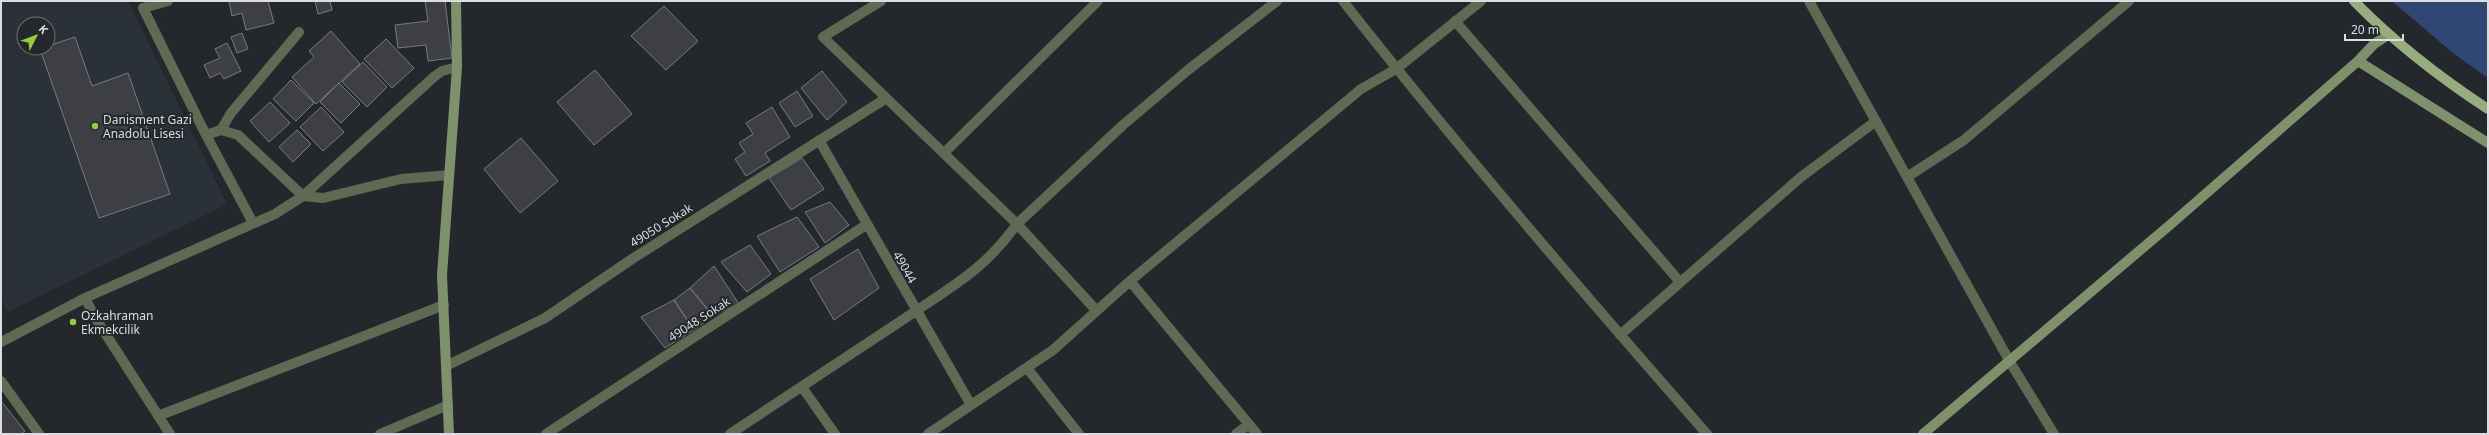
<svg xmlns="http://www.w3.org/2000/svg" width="2489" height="435" font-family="'Noto Sans',sans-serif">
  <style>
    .built { fill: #2b3139; fill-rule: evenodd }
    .water { fill: #304774 }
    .building { fill: #3d3f44; stroke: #777a7f }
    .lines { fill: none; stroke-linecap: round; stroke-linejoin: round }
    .lane { stroke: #5f6a54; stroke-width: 10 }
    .street { stroke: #5f6a54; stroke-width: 10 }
    .secondary { stroke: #7f906c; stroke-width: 10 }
    .primary { stroke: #98ad7f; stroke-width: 10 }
    .poi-dot { fill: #95cc3b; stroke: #24272b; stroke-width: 1.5 }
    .labels { text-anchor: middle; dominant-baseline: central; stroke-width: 4; stroke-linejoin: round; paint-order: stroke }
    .poi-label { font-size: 12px; fill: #dbdde0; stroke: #24272b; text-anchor: start }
    .street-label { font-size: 12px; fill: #dbdde0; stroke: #24272b }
  </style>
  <rect width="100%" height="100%" fill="#24272b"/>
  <!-- built -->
  <path class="built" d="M1 1H128L227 204 8 312 1 298ZM24 24H48V48H24Z"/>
  <!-- water -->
  <path class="water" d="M2392 1H2488V78L2453 53Z"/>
  <!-- building -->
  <path class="building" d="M229 1H268L274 23 246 30 242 13 232 16Z
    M315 1H330L332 10 318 14Z
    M425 1H445L452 58 428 61 426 45 398 48 395 25 428 21Z
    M664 6 698 41 666 70 631 36Z
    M331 31 360 64 316 104 292 77 314 57 309 51Z
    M242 33 248 49 237 53 231 37Z
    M75 37 92 86 128 73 170 194 99 218 40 49 48 48V46Z
    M386 39 414 68 392 88 364 59Z
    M227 43 241 71 224 79 220 73 210 78 204 65 220 58 215 49Z
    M363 62 387 87 367 107 342 82Z
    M595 70 632 114 594 145 557 102Z
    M822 71 847 102 827 120 801 88Z
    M291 80 314 103 296 121 273 99Z
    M339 83 360 104 341 123 320 102Z
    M797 91 813 116 795 127 779 103Z
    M270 102 290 123 269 142 250 121Z
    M321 107 344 132 323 151 300 127Z
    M772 107 790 137 765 153 770 161 746 176 735 159 745 152 739 143 753 134 746 123Z
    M297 130 311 144 293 162 279 147Z
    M521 138 558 181 520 213 484 169Z
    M802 158 824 189 791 210 769 178Z
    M830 202 849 225 825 243 805 212Z
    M797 217 819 247 780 272 757 236Z
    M750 245 771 274 747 292 721 262Z
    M858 249 879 288 834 320 810 279Z
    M714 266 739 304 713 316 690 288Z
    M690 288 713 316 694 330 674 300Z
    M674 300 694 330 665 348 641 317Z
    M1 401 25 431 21 434H1Z"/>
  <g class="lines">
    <!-- lane -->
    <path class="lane" d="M1455 21 1680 282
      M221 130 231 113 299 32
      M916 311C958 283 987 266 1017 224"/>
    <!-- street -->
    <path class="street" d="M168 1 143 8 206 135 253 223
      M881 1 823 37 1017 224 1096 310
      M1343 1C1459 149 1583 293 1707 434
      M1809 1 2010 362 2054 434
      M206 135 221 130 238 135 303 196 323 198 401 179 449 175
      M819 140 971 405
      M945 152 1098 1
      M1907 177 1964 140 2129 1
      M1017 224 1123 125 1188 70 1277 1
      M1130 281 1257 434
      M85 298 96 319 170 434
      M1620 335 1801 177 1876 121
      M1 342 85 298 275 214 303 196 435 76 442 71 457 67
      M446 366 545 318 632 259 885 99
      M1027 368 1079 434
      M1 381 39 434
      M802 387 835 434
      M158 416 444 305
      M380 434 448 405
      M546 434 866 225
      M730 434 916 311
      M928 434 1053 350 1130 281 1361 89 1396 69 1481 1
      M1236 434 1249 424"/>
    <!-- secondary -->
    <path class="secondary" d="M2358 61 2488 143
      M449 434 442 275 457 67 456 1
      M1923 434 2171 224 2358 61 2374 44 2388 35"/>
    <!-- primary -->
    <path class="primary" d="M2354 1C2395 43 2439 77 2488 109"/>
  </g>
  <!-- markers -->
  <g class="poi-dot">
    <circle cx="95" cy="126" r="4"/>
    <circle cx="73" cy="322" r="4"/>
  </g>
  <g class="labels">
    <!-- poi labels -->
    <g class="poi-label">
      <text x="103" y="119">Danisment Gazi<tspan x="103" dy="14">Anadolu Lisesi</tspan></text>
      <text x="81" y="315">Ozkahraman<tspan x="81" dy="14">Ekmekcilik</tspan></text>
    </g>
    <!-- street labels -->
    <g class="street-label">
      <text transform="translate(661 225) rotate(-32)">49050 Sokak</text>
      <text transform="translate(905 267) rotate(60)">49044</text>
      <text transform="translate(699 319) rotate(-33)">49048 Sokak</text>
    </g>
  </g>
  <!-- border -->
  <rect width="2489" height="435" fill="none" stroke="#dbdde0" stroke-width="4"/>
  <!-- north arrow -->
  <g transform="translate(36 36) rotate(48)"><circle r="19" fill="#24272b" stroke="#6d7073"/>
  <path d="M0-3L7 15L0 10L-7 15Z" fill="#95cc3b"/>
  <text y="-6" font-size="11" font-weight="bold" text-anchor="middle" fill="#dbdde0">K</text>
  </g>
  <!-- scale -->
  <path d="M2345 34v6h58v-6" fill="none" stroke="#dbdde0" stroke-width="2"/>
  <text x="2351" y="34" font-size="12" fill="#dbdde0" stroke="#24272b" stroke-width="3" paint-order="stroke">20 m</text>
</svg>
